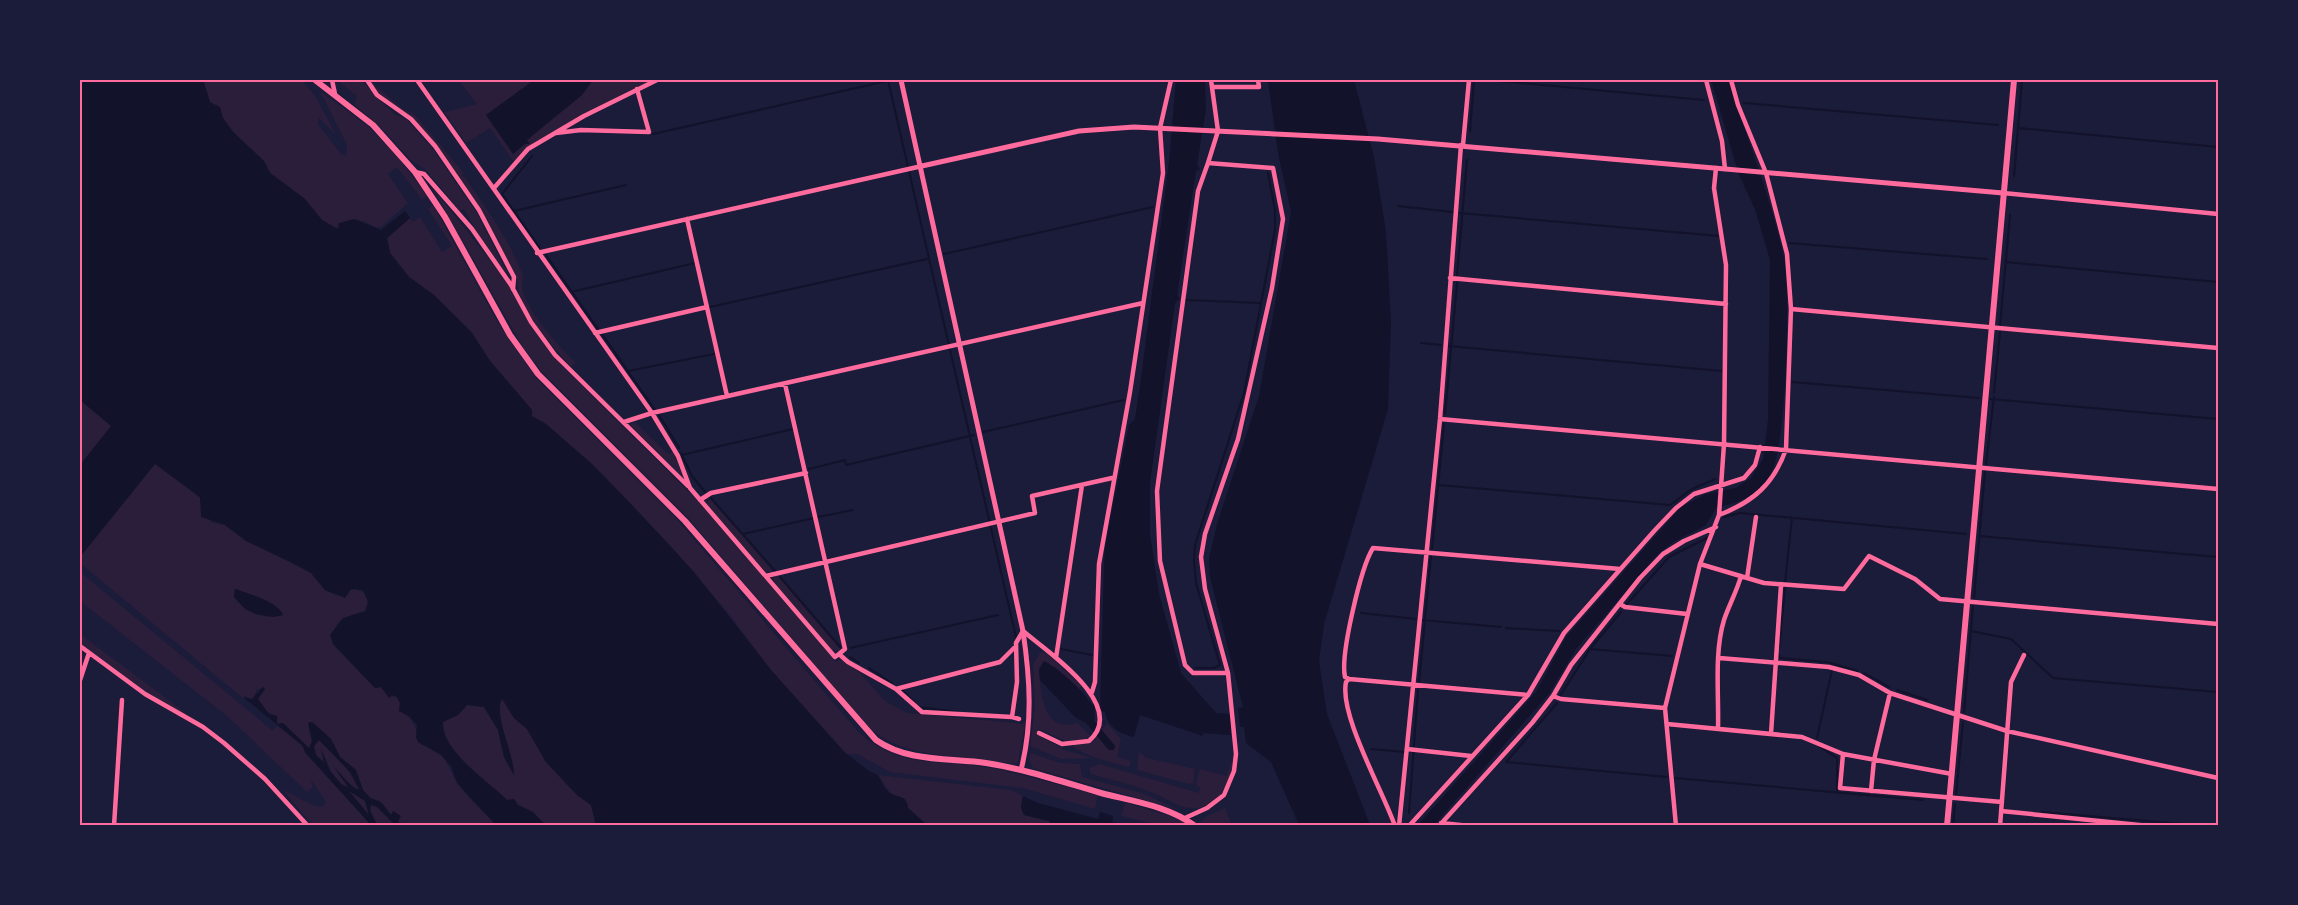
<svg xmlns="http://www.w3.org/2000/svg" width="2298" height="905" font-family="Signika,sans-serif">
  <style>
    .green { fill: #2a1e3b; fill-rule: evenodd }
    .water { fill: #12122b; fill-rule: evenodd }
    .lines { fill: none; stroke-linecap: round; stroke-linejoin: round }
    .stream { stroke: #12122b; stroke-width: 2 }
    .minor { stroke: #ff6b9d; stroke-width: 4.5 }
    .tertiary { stroke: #ff6b9d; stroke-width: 5 }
    .secondary { stroke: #ff6b9d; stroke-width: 6 }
    .neatline { fill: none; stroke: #ff6b9d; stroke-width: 2 }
  </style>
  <rect width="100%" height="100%" fill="#1b1b3a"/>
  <!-- green -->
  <path class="green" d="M203 80H302L316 97 336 135 318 117V124L341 154 346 156 347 145 320 91 369 127 396 155 427 196 422 200 397 167 388 174 408 203 381 227C373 228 370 223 362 221 351 218 343 226 334 229L316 215 305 199 272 175 264 161 237 136 210 102Z
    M336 80H361L394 114 407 120 432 148 475 210 511 280 478 234 464 209 460 211 426 170 411 160 383 130 354 104 357 96Z
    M458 80H652L536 141 514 162 490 128 466 143 444 112 477 104Z
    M370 81 403 109 414 114 464 173 461 176 465 177C485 207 509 239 522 273 524 279 521 286 523 292 533 319 556 343 576 363L571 367C552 345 516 308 517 278L481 211 436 146 413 118 378 94Z
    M432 187 508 283 529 322 562 366 698 501 836 662 840 659 859 672 886 702 908 713 1025 724 1018 762 1014 764C967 756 903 760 867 726L688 518 541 371 523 347Z
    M433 205 498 323 536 378 674 516 860 734C904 770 939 759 991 768 1027 775 1063 786 1098 795L1095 809 1023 788 890 772 857 754H847L771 670 729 614 669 544 592 464 532 416V410L490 361 472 332 434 295 409 277 390 253 387 238 410 218 413 222 420 217 442 252 452 246 428 209Z
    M80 400 112 426 80 465Z
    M635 422 668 454 673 452 685 479 630 425Z
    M155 463 200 498 211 522 225 525 247 541 311 573 325 590 336 595 355 589 367 594 368 605 365 611C346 627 337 606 333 644L375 688 381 687 390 697 396 696 400 703 399 711C416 719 415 728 421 745 447 747 446 768 458 783 468 799 484 812 496 825H400L394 811 391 815 380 801 370 798 363 790 354 768 340 757 331 739 312 722 308 723 312 741 309 749 283 723 278 724 277 716C268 714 259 707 258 696L265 687 257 690 252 700 245 696 244 699 80 563V557ZM235 589C251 595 273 600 283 615 260 621 248 611 234 597Z
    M710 499 774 572H765L708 506 707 502Z
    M80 572 272 730 278 726 305 748V753L371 825H312L282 789 312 805 322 807 326 802 310 778 313 787 307 792 227 716 80 601Z
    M778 576 841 650 836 651 831 649 775 584 773 578Z
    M80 634 186 713 184 715 149 695 80 644Z
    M1040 653H1046L1082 686 1079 689 1054 666 1039 669C1041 692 1042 734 1077 723L1090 735 1089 739 1066 741 1039 729 1038 735 1065 750 1092 758 1061 759 1030 746 1035 707 1033 664Z
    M502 698 514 718 527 729 546 762 577 795 591 805 596 825H545L533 812 518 805 514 799 507 800C488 781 441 750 443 722L448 718 458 715 467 705 484 707 498 730 504 757 513 773C515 752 491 715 502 698Z
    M1107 723 1121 739 1117 757 1131 761 1129 767C1115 764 1084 755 1073 747L1075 744H1090L1098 737 1109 750 1115 746 1102 730Z
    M317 740C331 745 354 776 359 790 350 787 342 775 335 768L349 788C331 782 329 762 321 750L324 762C316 758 310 748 317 740Z
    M1139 752 1147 758 1195 769 1193 783 1189 784 1137 770Z
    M1031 753 1060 763 1080 764 1082 777 1142 793 1179 810 1033 768 1029 759Z
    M1232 761C1235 781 1215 810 1192 808 1177 808 1162 795 1148 791 1131 784 1112 780 1094 775L1090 773V768L1099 764 1199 793 1200 788 1196 784 1200 769 1226 776Z
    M878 775 1011 790 1023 796 1021 807 1024 815 1049 821 1052 825H927L908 808 907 802 891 794Z
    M351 791 365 801 369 815 349 792Z
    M1125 803 1170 816 1188 825H1157L1121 816Z
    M371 805 377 807 395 825 380 822 381 825H377L370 810Z
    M1225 808 1232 825 1199 823 1207 816Z"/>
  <!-- water -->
  <path class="water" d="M80 80H203L210 102 220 107 223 118 232 131 264 161 269 172 305 199 322 220 338 229 339 223 354 219 381 230 405 211 410 218 387 238 390 253 409 277 434 295 471 332 490 361 532 410V416L546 424 592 464 631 504 694 572 771 670 843 751 869 771 878 775C881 780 884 789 890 793 899 798 907 795 908 808L927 825H596L591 805 577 795 546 762 527 729 514 718 502 699C493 714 514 754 514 775L504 757 498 730 484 707 467 705 458 715 443 722C440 750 488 781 507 800L514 799 518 805 533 812 545 825H496L457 783 451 766 441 755 418 742 416 737 417 725 409 716 399 711 400 703 397 697 392 695 389 698 381 687 375 688 333 644 330 635 343 618 365 611 368 602 363 590 351 589 345 598 325 590 311 573 293 563 246 541 225 525 201 517 200 497 155 464 80 557V465L111 426 80 400Z
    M534 80H593L582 95 527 140 530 144H525L513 154 486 115Z
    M1176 80H1205L1206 109 1197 165 1200 169 1196 171 1177 295 1180 299 1175 303 1150 483V535L1159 594 1181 673 1216 713 1231 714V735L1203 733V736L1140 715 1134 737C1121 734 1107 727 1105 712L1100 711 1104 565 1105 545 1129 425 1135 419 1140 386 1169 162Z
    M1268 80H1354L1374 157 1386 232 1391 321 1388 409 1324 624 1319 661 1327 714 1370 825H1299L1271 762 1246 743 1244 727H1240L1238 708 1243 707 1210 577 1209 559 1217 524 1259 396 1291 212 1278 153Z
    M1711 80H1728C1747 139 1771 197 1784 258 1791 289 1786 446 1772 471 1761 494 1741 503 1717 507L1705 526 1673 542 1657 555 1576 649 1548 695 1434 825 1417 826 1536 692 1566 637 1681 507 1706 494 1736 488 1751 478 1763 459 1768 420 1770 260 1755 209 1739 175Z
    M235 589C249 594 278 602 283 615L274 617 256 614 245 609 234 597Z
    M1044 661C1058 668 1084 691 1092 705L1095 704 1094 721 1115 746 1114 750H1109L1086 723 1076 718 1040 680 1039 669Z
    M263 687 265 689 258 699 269 714 277 716V724L283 723 309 748 312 741 308 723 312 722 331 739 340 757 356 770 363 790 370 798 382 803 391 815 393 811 401 816 398 821 400 825H395L377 807 371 805 370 810 377 825H371L305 752 302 745 243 697 252 699ZM319 740 351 773 359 790C350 787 342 775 334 767L348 787 342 785 330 771 321 749 324 762 316 755 314 746ZM349 791 365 801 369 815Z
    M1023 796 1038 803 1098 819 1100 812 1113 816 1112 822 1125 825H1052L1049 821 1024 815 1021 807Z"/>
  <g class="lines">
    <!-- stream -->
    <path class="stream" d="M888 80 1016 637
      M1488 80 1704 100
      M1744 103 1998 125
      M2018 128 2218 147
      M1470 131 1474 80
      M653 134 887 81
      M532 156 502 194 540 248
      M2014 176 2022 80
      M1398 206 1453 212
      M514 211 626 185
      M1460 213 1719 236
      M1789 243 1987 259
      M944 254 1153 207
      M546 255 598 329
      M2006 262 2218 282
      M1457 275 1467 160
      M571 292 695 263
      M1186 300 1261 303
      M710 307 927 259
      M2000 325 2010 215
      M602 334 655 410
      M1421 343 1441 345
      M1448 346 1722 371
      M628 371 714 354
      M1792 382 1979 398
      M1994 393 2000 332
      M1990 399 2218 419
      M1445 414 1457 283
      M659 415 679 448
      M983 432 1124 400
      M681 453 692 476 705 492
      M682 455 793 429
      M1986 464 1994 397
      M809 469 845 460 846 465 974 435
      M1439 485 1670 505 1692 489 1715 479
      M710 497 775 571
      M818 517 853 510
      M1724 517 1740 513 1966 534
      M743 534 814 518
      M1979 536 2218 557
      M1432 549 1444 424
      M780 577 840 647
      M1785 582 1792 518
      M1974 598 1985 471
      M1626 605 1669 557 1709 537
      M1361 613 1416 619
      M1422 620 1501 627
      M1506 628 1559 631
      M1971 631 2011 639 2053 678 2218 692
      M850 648 998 615
      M1779 648 1785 588
      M1061 649 1092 655
      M1590 649 1672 656
      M1778 654 1780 658 1827 662 1858 671
      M850 657 859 663
      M869 668 892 683
      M1195 668H1214L1220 665 1196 583 1194 561 1195 545 1244 393 1275 230V210L1268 173
      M1864 673 1889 687
      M1419 682 1431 556
      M901 689 915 703
      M1897 690 1927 700
      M1560 696 1590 649 1621 612
      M919 707 958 712
      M1964 712 1973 606
      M1817 738 1832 670
      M1816 744 1837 758V791
      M1371 749 1404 752
      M1506 762 1667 777
      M1506 762 1557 703
      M1675 778 1923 800
      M1956 795 1963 722
      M2042 812 2206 826
      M1409 813 1418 690
      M1953 826 1955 804"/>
    <!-- minor -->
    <path class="minor" d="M332 80 335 94
      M367 80 377 95 411 119 435 146 479 210 514 277 513 289
      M417 80 652 413 678 456 690 488 835 657 839 654 848 662 896 689 922 712 1012 717 1019 719
      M1706 80 1722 141 1725 169
      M1212 87H1259L1258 80
      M556 133 581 130 649 132 637 89
      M1463 145 1469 80
      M1208 163 1198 191 1157 491 1160 561 1185 665 1193 673H1228
      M415 172 424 174 472 229 511 285 531 322 555 355 688 486
      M494 188 528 149 584 116 657 80
      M2003 193 2218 214
      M687 219 727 396
      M537 253 922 166
      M1450 278 1726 304
      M1791 309 2218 348
      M595 333 707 307
      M785 384 845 649 839 654
      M1440 419 2218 489
      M624 422 652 413 1143 303
      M700 500 711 493 806 473
      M1719 515C1753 502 1774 484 1786 449L1791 309 1787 254 1766 173 1738 105 1731 80
      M1700 564 1764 583 1844 589 1869 556 1915 579 1940 599 2218 624
      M766 576 1035 513 1032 496 1112 478
      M1747 578 1756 517
      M1620 604 1625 607 1687 614
      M80 646 145 694 203 727 224 743 265 779 308 826
      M1056 658 1082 485
      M1719 658 1829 667 1859 675 1890 693 2007 731 2218 778
      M1349 679 1345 677C1340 655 1361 567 1373 548L1620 569
      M80 680 89 653
      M896 689 1000 662 1016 646
      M1092 692 1095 682 1099 564 1130 392 1163 173 1160 128 1171 80
      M1553 696 1561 699 1665 708
      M1012 717 1017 682 1016 643 1023 631C1048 652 1129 706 1089 741L1062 744 1039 733
      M1667 724 1802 737 1843 754 1840 788 2002 802
      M1718 729C1719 694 1714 653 1724 620 1729 605 1737 591 1741 576
      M1771 734 1781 585
      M1407 749 1471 756
      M1843 754 1952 774
      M1871 791 1874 760 1890 693
      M2001 811 2149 826
      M1185 818 1207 808 1224 795 1234 771 1236 754 1228 673 1205 589 1201 557 1205 534 1238 439 1272 288 1283 219 1273 168 1208 163 1218 131 1211 80
      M1441 823 1470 826
      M114 826 122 700
      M1395 826C1383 791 1339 715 1346 682L1349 679 1528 695
      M1399 826 1440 419 1461 145
      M1409 826 1528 695 1564 633 1655 530 1676 508 1694 494 1744 478 1755 465 1760 447
      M1439 826 1532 723 1553 696 1571 665 1640 578 1663 554 1684 541 1716 527
      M1676 826 1665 708 1700 564 1719 515 1724 444 1726 265 1714 188 1716 168
      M2000 826 2011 682 2024 655"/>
    <!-- tertiary -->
    <path class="tertiary" d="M901 80 1023 631C1030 679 1033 723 1021 770
      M922 166 1079 131 1134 127 1378 139 2003 193"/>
    <!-- secondary -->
    <path class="secondary" d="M315 80 373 125 415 172 445 217 510 335 538 374 685 521 876 740C907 762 949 758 986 763 1025 769 1063 782 1101 793 1132 801 1169 806 1195 826
      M1947 826 2014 80"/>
  </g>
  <!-- border -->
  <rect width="2298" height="905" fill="none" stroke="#1b1b3a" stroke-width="162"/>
  <rect x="81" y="81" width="2136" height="743" class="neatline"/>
</svg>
